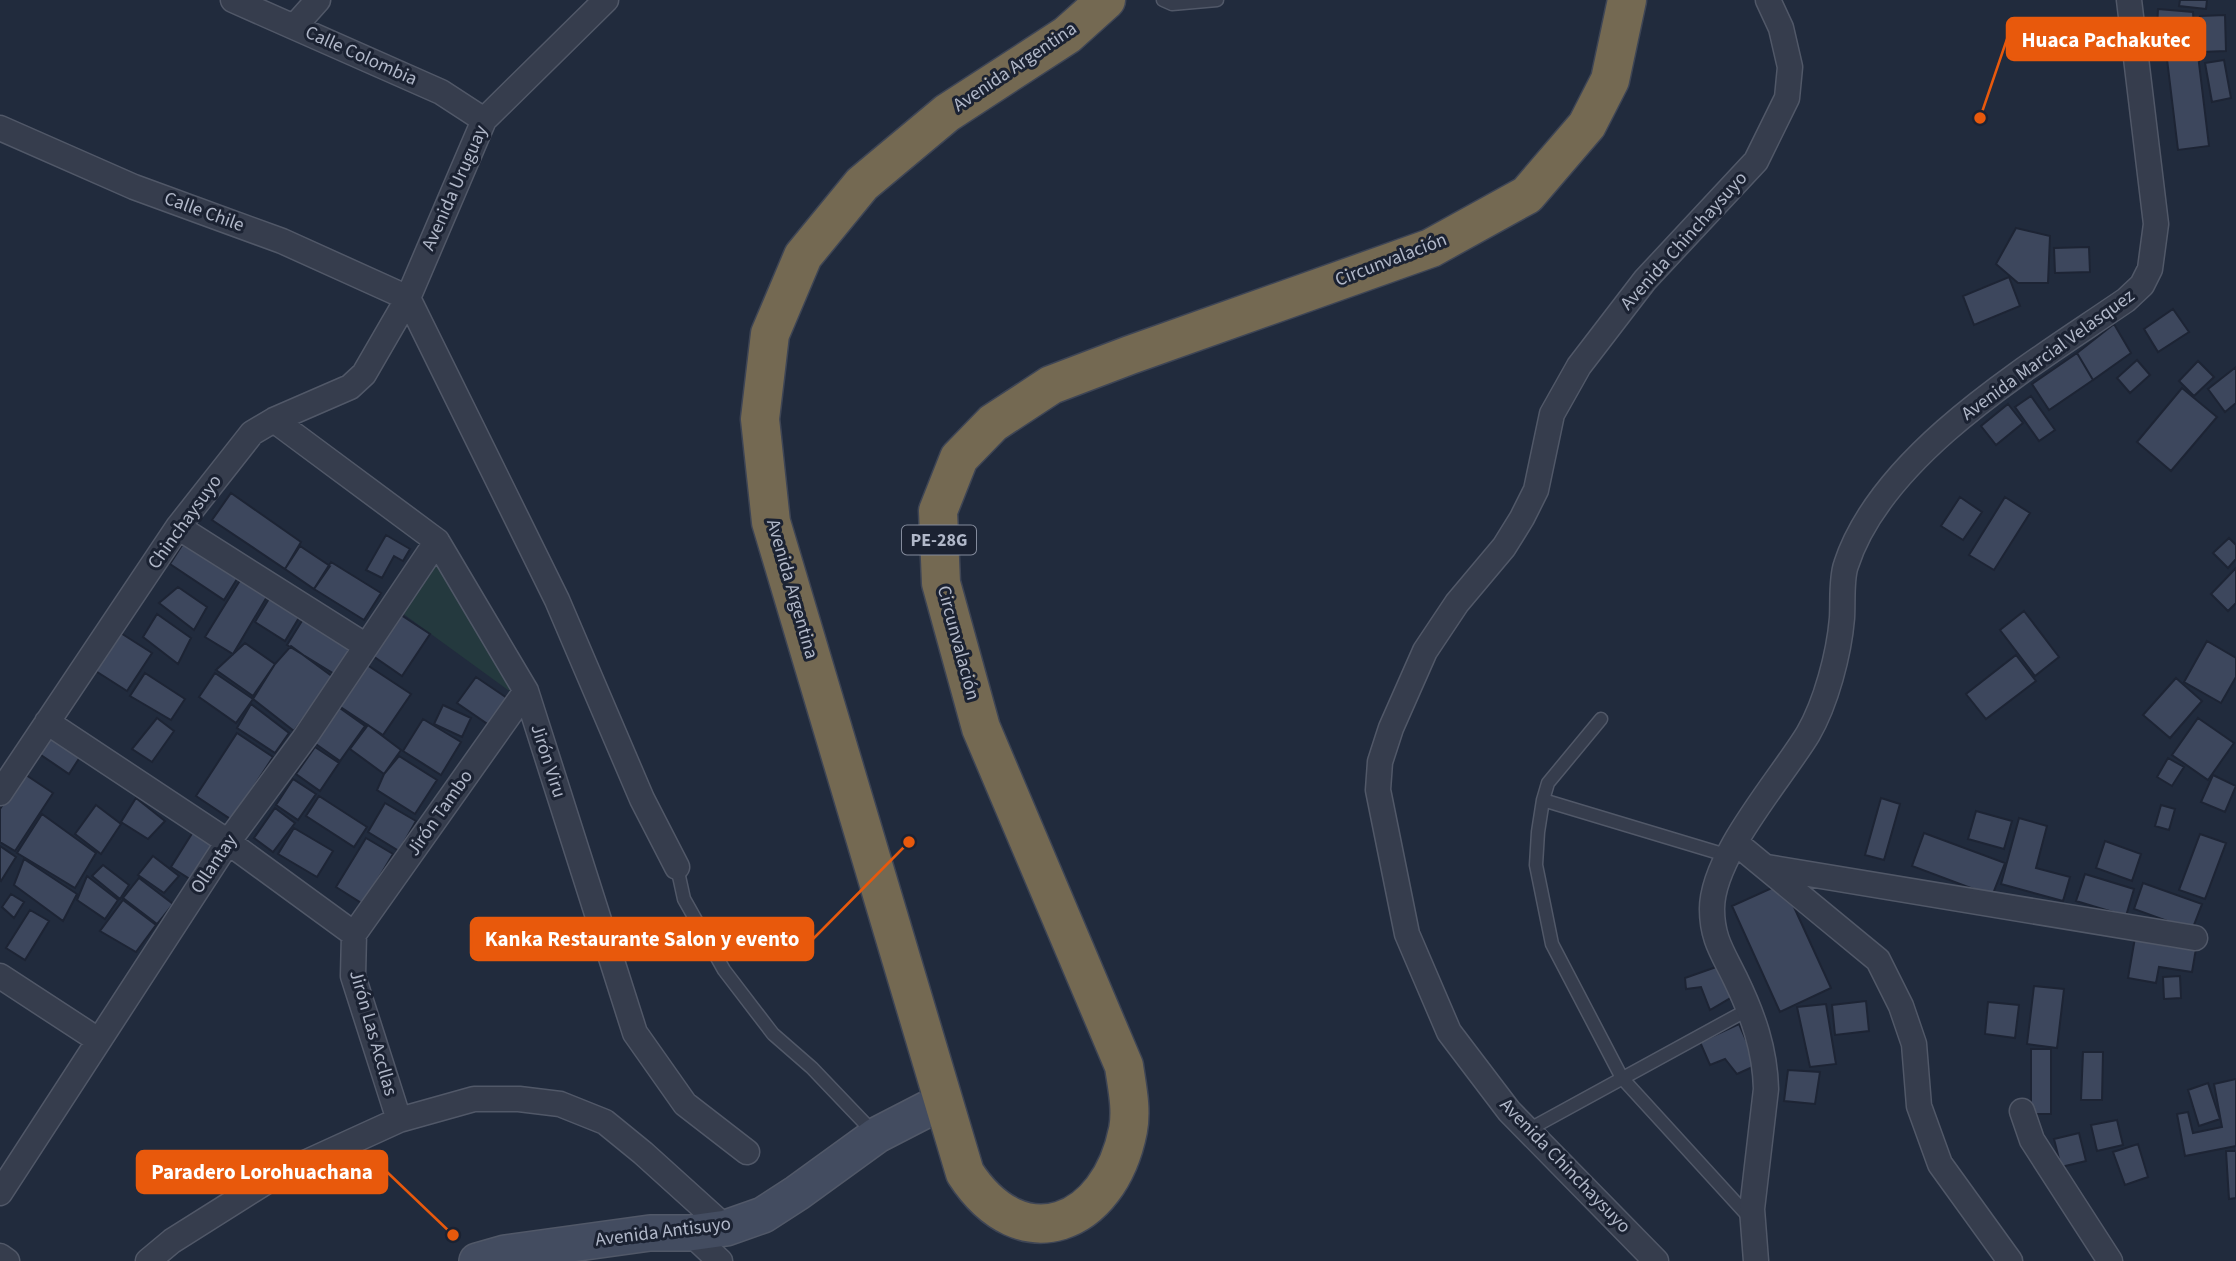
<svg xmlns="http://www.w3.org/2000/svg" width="2236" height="1261" font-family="'Source Sans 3',sans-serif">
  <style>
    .green { fill: #24393e }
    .building { fill: #3d475d; stroke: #1d2434; stroke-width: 2 }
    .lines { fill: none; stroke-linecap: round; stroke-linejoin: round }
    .lane-casing { stroke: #515868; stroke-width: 15 }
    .street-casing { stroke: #515868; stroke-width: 27 }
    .secondary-casing { stroke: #515868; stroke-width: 38 }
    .highway-casing { stroke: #3e4555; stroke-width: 41 }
    .lane { stroke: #363d4d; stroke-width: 12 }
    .street { stroke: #363d4d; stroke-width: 24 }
    .secondary { stroke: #434c60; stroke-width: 35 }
    .highway { stroke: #746952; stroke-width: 38 }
    .labels { text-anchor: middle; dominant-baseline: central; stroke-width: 6; stroke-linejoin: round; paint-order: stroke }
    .shield { fill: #1b2232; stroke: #848b9c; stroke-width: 2 }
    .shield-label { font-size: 18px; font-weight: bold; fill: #b1b8c9 }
    .street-label { font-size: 19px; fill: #b1b8c9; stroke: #1b2232 }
    .leader { fill: none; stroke: #e8590c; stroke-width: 2.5 }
    .callout-dot { fill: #e8590c; stroke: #1b2232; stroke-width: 2.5 }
    .callout { fill: #e8590c; stroke: #e8590c; stroke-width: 2.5 }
    .callout-label { font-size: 21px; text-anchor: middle; font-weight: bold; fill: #fff }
  </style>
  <rect width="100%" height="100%" fill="#212b3d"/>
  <!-- green -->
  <path class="green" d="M435 563 444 564 516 693 508 690 398 610Z"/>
  <!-- building -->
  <path class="building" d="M2180 0H2207L2206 9 2179 6Z
    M2158 9 2193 12 2195 46 2156 47Z
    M2225 15 2226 51 2201 52 2200 16Z
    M2198 55 2209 146 2178 150 2167 59Z
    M2224 60 2231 98 2212 102 2205 63Z
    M2016 228 2050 236 2048 283H2018L1996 264Z
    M2089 247 2090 272 2055 273 2054 248Z
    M2009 277 2020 306 1974 325 1963 296Z
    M2173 309 2189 332 2158 352 2144 329Z
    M2114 324 2131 353 2093 380 2077 353Z
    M2077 353 2093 380 2049 410 2032 384Z
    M2137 360 2150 375 2130 393 2117 378Z
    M2198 361 2214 377 2194 396 2179 381Z
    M2236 367V403L2225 412 2208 389Z
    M2182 388 2217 417 2171 471 2137 442Z
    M2031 396 2055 430 2039 441 2015 407Z
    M2008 404 2023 423 1996 445 1981 426Z
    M231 493 301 542 285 569 212 520Z
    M1960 497 1982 512 1963 540 1941 526Z
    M2005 497 2030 513 1994 570 1969 555Z
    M386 535 410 549 403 561 394 556 382 578 366 570Z
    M188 536 242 571 224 600 170 564Z
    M2229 538 2236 545V559L2228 568 2213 553Z
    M300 546 330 566 314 589 285 569Z
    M331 562 381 593 364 620 314 589Z
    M2236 568V603L2228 611 2211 594Z
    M244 574 271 590 233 654 205 637Z
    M178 587 207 607 194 630 159 603Z
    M273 592 303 611 285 641 255 622Z
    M2024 611 2059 657 2035 676 2000 630Z
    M157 614 191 638 178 664 143 637Z
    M401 615 430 634 402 676 373 656Z
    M305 616 354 646 336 675 287 645Z
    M116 630 152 653 127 691 91 668Z
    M2207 641 2236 658V677L2221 703 2184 682Z
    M245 643 275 664 253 696 216 670Z
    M291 646 333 677 294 731 253 699 275 664Z
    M2016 655 2036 681 1986 719 1966 694Z
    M364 663 411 694 383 735 336 704Z
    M145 673 185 699 171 720 130 696Z
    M215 673 253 699 236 723 199 697Z
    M476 677 507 698 489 725 457 703Z
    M2176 678 2202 701 2170 738 2143 715Z
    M251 704 289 733 275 753 237 728Z
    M443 705 471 718 462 737 434 724Z
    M337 706 365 726 340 761 313 742Z
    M157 718 174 731 152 762 132 749Z
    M2198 718 2234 743 2208 780 2172 755Z
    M423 719 461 742 441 775 403 751Z
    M368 725 401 750 384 774 350 749Z
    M237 733 273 757 232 820 196 796Z
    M51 736 80 757 69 774 38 753Z
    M315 747 339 763 320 791 296 774Z
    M399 756 437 780 415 814 377 790 384 774Z
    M2168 758 2184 767 2172 786 2157 777Z
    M23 773 53 793 15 851 0 842V809Z
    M2213 775 2236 786 2225 812 2201 802Z
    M293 779 316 794 298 820 276 805Z
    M319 796 367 827 354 847 306 816Z
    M136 798 165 821 148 839 121 822Z
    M1881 798 1900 804 1884 860 1865 855Z
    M385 803 416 821 399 851 368 832Z
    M96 805 121 824 101 854 75 834Z
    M2161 805 2175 809 2169 830 2155 826Z
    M275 808 295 823 273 852 254 838Z
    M1976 811 2012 821 2004 849 1968 839Z
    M42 814 96 853 75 888 17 853Z
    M2019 818 2047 826 2036 868 2070 877 2063 901 2001 884Z
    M294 828 333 851 317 877 278 854Z
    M193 832 215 846 193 881 171 867Z
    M1924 833 2005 863 1992 896 1912 866Z
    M2200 834 2226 843 2205 899 2179 890Z
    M366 838 393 854 363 904 336 887Z
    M2105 841 2141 854 2132 881 2096 868Z
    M0 846 16 857 1 881 0 880Z
    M153 856 179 876 164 893 138 875Z
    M24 859 77 894 63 921 14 885Z
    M103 865 129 885 120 899 92 876Z
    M2085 874 2134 889 2126 916 2076 901Z
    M87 876 118 900 105 919 77 900Z
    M139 878 173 904 157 924 123 898Z
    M1783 883 1831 988 1780 1012 1732 906Z
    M2143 883 2202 904 2192 930 2134 909Z
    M11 894 24 902 14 918 2 907Z
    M123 900 156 925 136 952 100 931Z
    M30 910 49 921 25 960 6 948Z
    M2136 932 2197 943 2192 972 2159 967 2156 983 2128 978Z
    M1719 966 1732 997 1710 1010 1701 987 1686 989 1685 978Z
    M2180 976 2181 998 2164 999 2163 977Z
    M2034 986 2064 989 2057 1048 2027 1044Z
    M1866 1001 1869 1031 1835 1035 1832 1005Z
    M1988 1002 2019 1005 2015 1038 1985 1034Z
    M1826 1004 1836 1064 1810 1067 1797 1007Z
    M1739 1024 1757 1065 1737 1074 1725 1059 1710 1065 1700 1042Z
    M2031 1049H2051V1114H2031Z
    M2083 1052H2103L2102 1100H2081Z
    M1788 1070 1820 1072 1815 1104 1784 1101Z
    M2236 1079V1146L2185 1156 2177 1114 2188 1112 2193 1133 2222 1127 2214 1084Z
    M2208 1083 2220 1119 2199 1126 2188 1090Z
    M2117 1120 2123 1145 2097 1151 2091 1125Z
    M2079 1133 2086 1161 2061 1167 2054 1139Z
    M2138 1144 2148 1177 2125 1185 2113 1152Z
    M2226 1151H2236V1198L2229 1199Z"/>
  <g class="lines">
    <defs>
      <path id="lane" d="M1163 0 1172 4 1217 0
        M1601 719 1548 783 1543 800 1538 832 1536 865 1552 944 1622 1078 1749 1217
        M1543 800 1729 856
        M677 867 684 899 724 970 773 1034 812 1068 876 1135
        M1528 1130 1749 1009"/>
      <path id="street" d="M233 0 441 92 484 120
        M294 27 318 0
        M0 128 134 187 282 241 408 298
        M408 298 557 600 642 799 677 867
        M274 420 437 541 526 691 635 1033 685 1104 747 1152
        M178 527 366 646
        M47 722 228 842 354 934 353 976 399 1120
        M0 793 178 527 252 433 274 420 350 387 364 374 408 298 484 120 606 0
        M1736 843 1878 960 1901 1006 1914 1044 1919 1106 1940 1164 2010 1261
        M1767 867 2195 938
        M354 934 526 691
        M0 976 98 1040
        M2022 1111 2032 1140 2110 1261
        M0 1193 228 842 306 736 437 541
        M690 1233 720 1261
        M0 1256 7 1261
        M148 1261 172 1241 272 1178 399 1120 474 1099H519L560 1104 605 1122 643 1153 726 1228
        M1656 1261 1509 1111 1449 1032 1407 934 1378 790 1380 762 1391 728 1425 651 1457 603 1504 547 1522 518 1536 490 1552 414 1579 366 1645 280 1756 161 1787 98 1790 67 1781 28 1768 0
        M1756 1261 1752 1209 1766 1089C1765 1049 1753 1015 1735 978 1723 953 1712 939 1712 909 1712 856 1780 780 1808 734 1826 703 1839 654 1842 618 1843 603 1841 579 1846 565 1882 453 2033 364 2126 300L2142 285 2150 269 2156 224 2129 0"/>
      <path id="secondary" d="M477 1261 505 1253 650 1233H690L726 1228 763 1215 797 1193 877 1135 943 1101"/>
      <path id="highway" d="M1106 0 1067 35 947 113 862 184 803 256 770 334 760 419 771 522 965 1173C1022 1261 1109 1226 1128 1130 1132 1109 1127 1087 1124 1066L981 728 941 583 938 511 959 458 993 423 1051 385 1130 355 1431 248 1527 195 1587 125 1610 80 1627 0"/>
    </defs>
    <!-- lane casing -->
    <use href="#lane" class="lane-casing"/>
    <!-- street casing -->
    <use href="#street" class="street-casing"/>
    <!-- secondary casing -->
    <use href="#secondary" class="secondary-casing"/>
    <!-- highway casing -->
    <use href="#highway" class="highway-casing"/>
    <!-- lane -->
    <use href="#lane" class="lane"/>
    <!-- street -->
    <use href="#street" class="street"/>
    <!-- secondary -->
    <use href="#secondary" class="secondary"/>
    <!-- highway -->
    <use href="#highway" class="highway"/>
  </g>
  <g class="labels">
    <!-- shield labels -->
    <rect class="shield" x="902" y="525.5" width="74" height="29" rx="5"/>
    <g class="shield-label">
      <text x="939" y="540">PE-28G</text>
    </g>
    <!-- street labels -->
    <g class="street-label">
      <text transform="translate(361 56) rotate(24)">Calle Colombia</text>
      <text transform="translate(1015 67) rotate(-34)">Avenida Argentina</text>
      <text transform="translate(455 188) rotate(-66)">Avenida Uruguay</text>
      <text transform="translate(204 212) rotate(20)">Calle Chile</text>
      <text transform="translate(1684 241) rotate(-48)">Avenida Chinchaysuyo</text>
      <text transform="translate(1391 260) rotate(-21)">Circunvalación</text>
      <text transform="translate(2048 355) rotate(-36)">Avenida Marcial Velasquez</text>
      <text transform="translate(185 522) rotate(-54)">Chinchaysuyo</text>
      <text transform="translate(792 589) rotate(74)">Avenida Argentina</text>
      <text transform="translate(958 643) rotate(75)">Circunvalación</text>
      <text transform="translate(548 761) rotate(72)">Jirón Viru</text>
      <text transform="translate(440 813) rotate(-55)">Jirón Tambo</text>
      <text transform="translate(214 864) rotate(-56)">Ollantay</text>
      <text transform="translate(373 1033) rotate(74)">Jirón Las Accllas</text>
      <text transform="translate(1565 1166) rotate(46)">Avenida Chinchaysuyo</text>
      <text transform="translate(663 1232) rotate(-7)">Avenida Antisuyo</text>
    </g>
  </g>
  <!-- callouts -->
  <path class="leader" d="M1980 118L2007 39M909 842L813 939M453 1235L387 1172"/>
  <g class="callout-dot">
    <circle cx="1980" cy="118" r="7"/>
    <circle cx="909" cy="842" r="7"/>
    <circle cx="453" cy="1235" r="7"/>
  </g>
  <g class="callout">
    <rect x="2007" y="18" width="198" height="42" rx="7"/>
    <rect x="471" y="918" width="342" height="42" rx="7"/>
    <rect x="137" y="1151" width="250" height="42" rx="7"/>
  </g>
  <g class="callout-label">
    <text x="2106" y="47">Huaca Pachakutec</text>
    <text x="642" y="946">Kanka Restaurante Salon y evento</text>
    <text x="262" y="1179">Paradero Lorohuachana</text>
  </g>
</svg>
